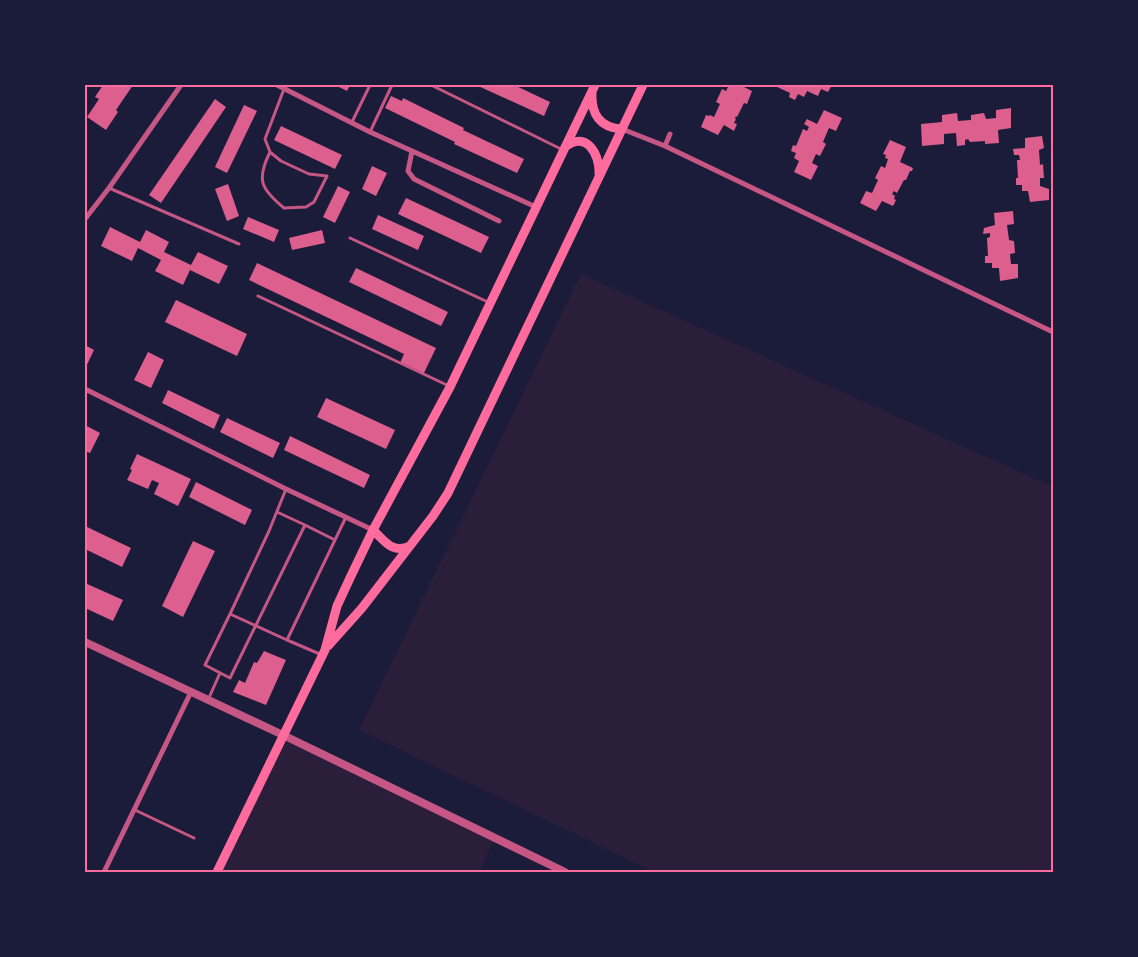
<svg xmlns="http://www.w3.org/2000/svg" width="1138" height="957" font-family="'Libre Baskerville',serif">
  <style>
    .green { fill: #2a1e3b }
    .building { fill: #dd5f8e }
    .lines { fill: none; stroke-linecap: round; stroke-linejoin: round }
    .service { stroke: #c65784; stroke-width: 3 }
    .minor { stroke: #c65784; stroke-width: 5 }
    .tertiary { stroke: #c65784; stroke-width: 8 }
    .secondary { stroke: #ff6b9d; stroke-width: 9 }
    .neatline { fill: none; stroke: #ff6b9d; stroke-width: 2 }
  </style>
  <rect width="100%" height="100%" fill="#1b1b3a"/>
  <!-- green -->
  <path class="green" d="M581 274 1053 487V872H654L359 730Z
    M287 736 495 838 479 872H221Z"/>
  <!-- building -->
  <path class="building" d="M103 85H133L116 110 118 112 106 130 87 117 99 99 95 97Z
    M335 85H350L347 91Z
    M476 85H514L550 102 544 116Z
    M729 85H742V86L752 91 747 104 744 103 737 117 736 116 735 119H736L734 123 737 124 734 131 724 125 718 135 701 127 706 115 709 116 710 115 714 117 720 104 716 102 722 89 726 91Z
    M775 85H832L828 92 821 89 818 96 807 91 804 97 798 94 795 100 789 97 790 93 775 86Z
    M391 96 402 101 403 98 464 128 463 130 524 159 517 173 454 144 455 142 385 108Z
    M215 99 226 107 161 203 149 195Z
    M244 105 257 111 227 173 215 167Z
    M1011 108V128L998 130 999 143 985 144V141L970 142 968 139 965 140V145L957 146 956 133 944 134V144L922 146 921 124 942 122V115L957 113 958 121 971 120V115L984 113 986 119 996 118V110Z
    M824 110 842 118 836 131 829 128 823 142 826 144 820 156 816 154 812 163 818 166 811 180 794 172 799 161 794 158 796 153 791 151 793 145 796 146 803 129 807 131 809 127 804 124 807 119 817 124Z
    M281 126 342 155 335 169 274 140Z
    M1042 136 1044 148 1039 150 1040 165 1043 164 1044 178H1040V186L1049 189V200L1030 202 1028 191H1022V185H1016V178H1018L1017 160H1020L1019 155H1014L1013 149 1025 148V138Z
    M890 140 906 147 900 162 913 168 912 171H910L906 180H904L897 193 894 191 892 194 895 196 894 199 896 200 893 206 882 201 876 211 860 203 866 191 872 193 878 180 875 178 881 166 885 168 888 159 885 158 886 155 883 154Z
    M372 166 387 173 376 196 362 189Z
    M228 184 239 216 227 221 215 189Z
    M338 186 350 192 335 223 323 217Z
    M406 198 489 237 481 253 398 214Z
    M1013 211 1014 224 1007 225 1009 240 1014 241 1015 253 1010 254 1011 264H1018V278L1000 281 999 268H992V263H985V256H988L987 238 990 237V233L983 234 984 228 995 225 994 213Z
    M378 215 424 236 418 250 372 229Z
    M248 217 279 230 274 242 243 229Z
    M110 227 140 242 146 230 169 242 164 252 191 265 198 252 228 266 219 284 190 270 183 285 155 271 161 260 138 248 132 261 101 246Z
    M322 230 325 243 292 250 289 238Z
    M257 263 436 348 423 375 400 363 404 354 249 280Z
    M356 268 448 312 441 326 349 282Z
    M176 300 247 334 237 356 165 322Z
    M85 345 94 350 85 369Z
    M148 352 164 360 151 388 134 380Z
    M168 390 220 415 214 429 162 403Z
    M326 398 395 430 386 449 317 417Z
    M227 418 280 443 273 458 220 432Z
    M85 425 100 433 90 453 85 451Z
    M290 436 370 475 364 488 284 450Z
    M137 454 191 479 178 506 154 494 159 483 152 480 148 489 127 480 132 470 130 469Z
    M196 482 252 510 245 525 189 497Z
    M85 526 131 548 122 567 85 549Z
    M193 541 215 551 183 617 162 606Z
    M85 583 123 600 113 621 85 608Z
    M264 651 286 660 266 705 233 692 239 680 245 683 254 662 257 663Z"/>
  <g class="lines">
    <!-- service -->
    <path class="service" d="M431 85 563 150
      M352 122 370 85
      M370 132 392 85
      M270 152 281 161 309 174 327 176 314 202 306 207 284 208C261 189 256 180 270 152Z
      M270 152 265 139 284 89
      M109 188 239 244
      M350 238 490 303
      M258 296 449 386
      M286 489 269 531 230 614 287 640
      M305 525 335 540
      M230 614 205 665 230 678 305 525 277 512
      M322 655 287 640 346 517
      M208 700 220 673
      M135 810 194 838"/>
    <!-- minor -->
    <path class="minor" d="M277 85 370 132 536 207
      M622 129 665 146 1053 332
      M665 146 670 134
      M412 151 408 171 414 179 499 221
      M85 219 109 188 181 85
      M85 389 286 489 373 530
      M104 872 191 692"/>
    <!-- tertiary -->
    <path class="tertiary" d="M85 642 283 735 565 872"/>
    <!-- secondary -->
    <path class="secondary" d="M592 93C591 114 600 128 622 129
      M565 147C586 130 600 154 599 174
      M373 530C385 541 392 554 410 546
      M328 646 362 608 433 516 448 493 643 85
      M217 872 325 650 337 606 350 578 373 530 450 387 595 85"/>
  </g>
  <!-- border -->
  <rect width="1138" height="957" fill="none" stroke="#1b1b3a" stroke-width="172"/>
  <rect x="86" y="86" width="966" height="785" class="neatline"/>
</svg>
